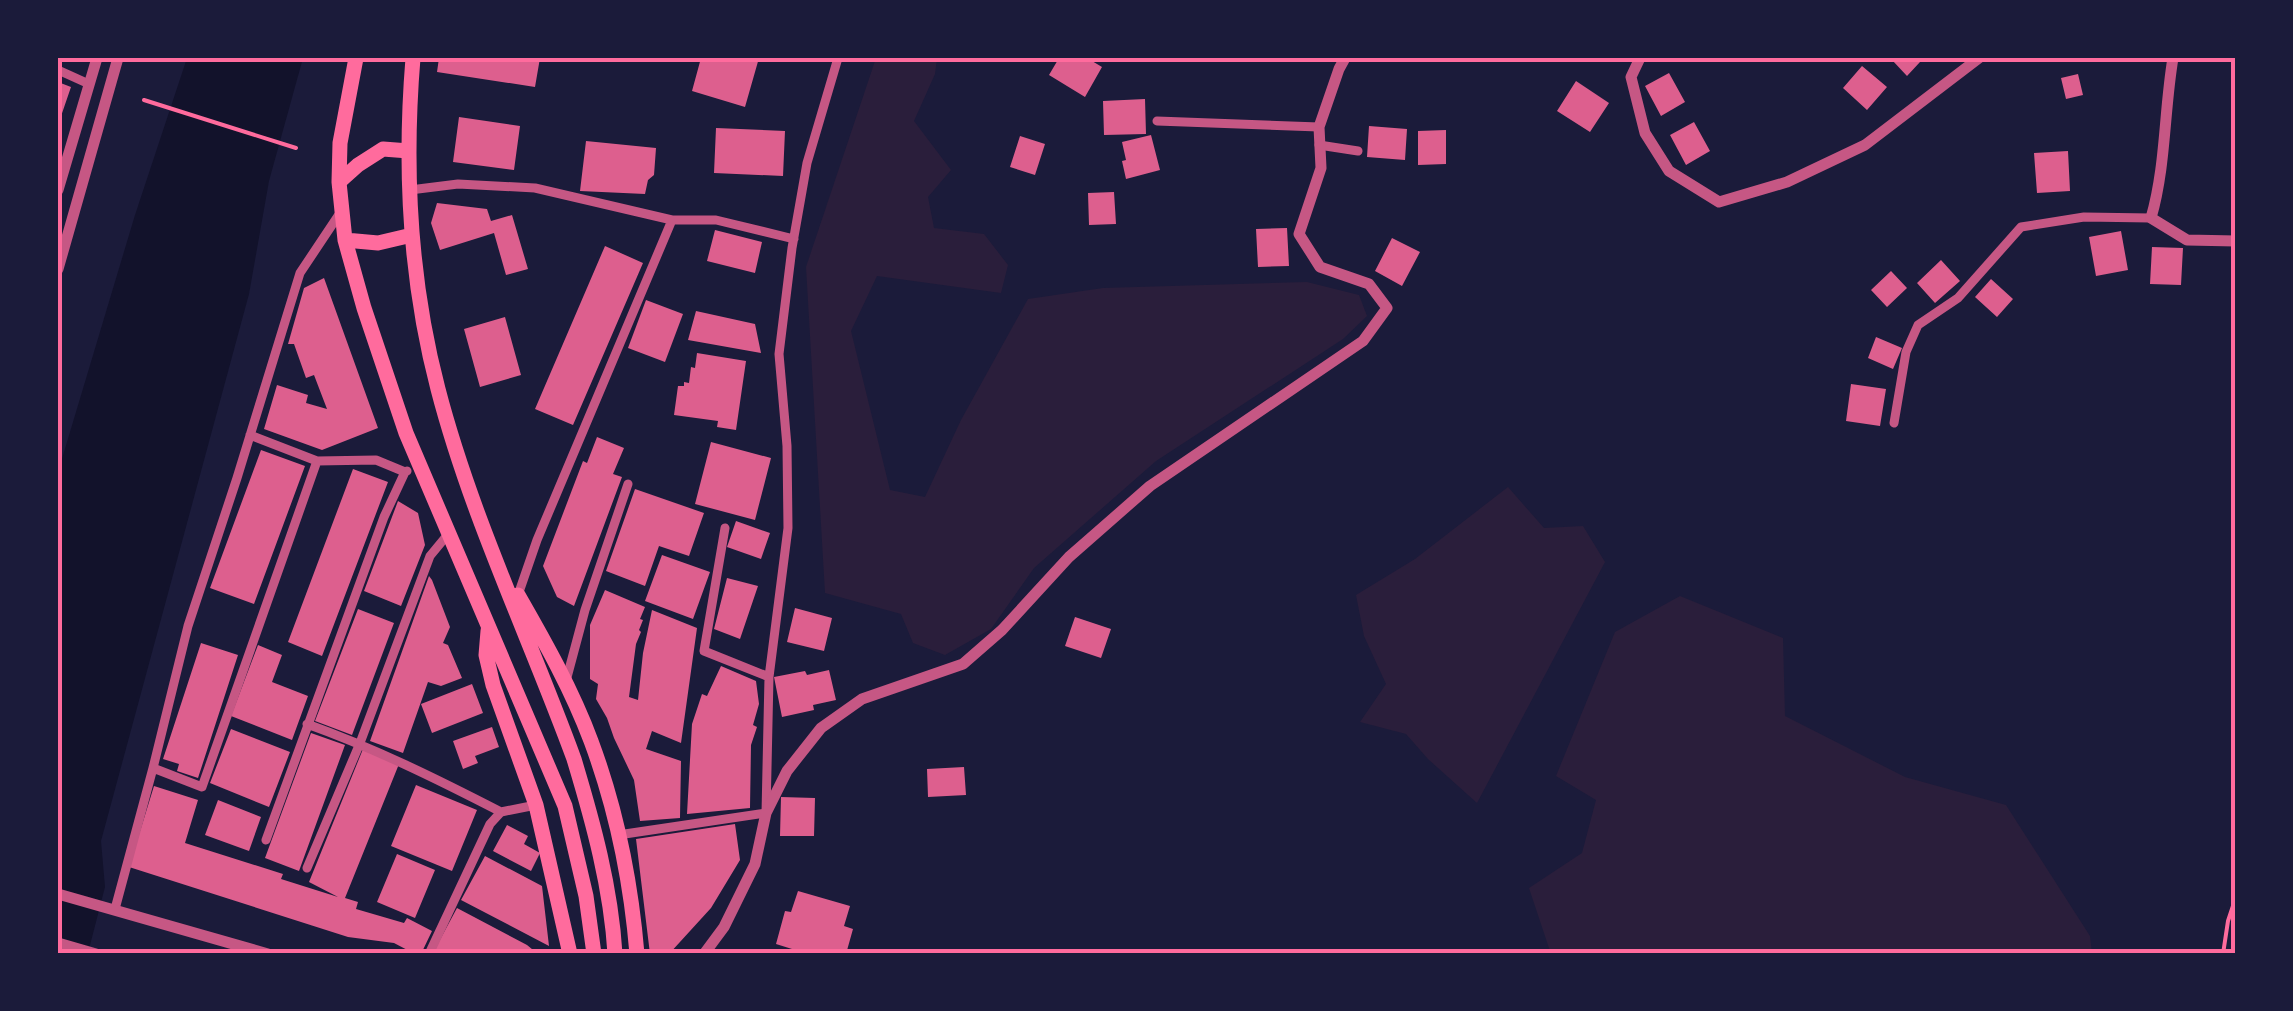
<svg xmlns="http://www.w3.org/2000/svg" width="2293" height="1011" font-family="'IBM Plex Serif',serif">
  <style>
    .green { fill: #2a1e3b }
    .water { fill: #12122b }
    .building { fill: #dd5f8e }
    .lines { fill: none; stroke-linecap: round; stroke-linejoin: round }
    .path { stroke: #ff6b9d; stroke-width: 4 }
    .minor { stroke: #c65784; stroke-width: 9 }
    .tertiary { stroke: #c65784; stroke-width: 11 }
    .trunk { stroke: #ff6b9d; stroke-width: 15 }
    .neatline { fill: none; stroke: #ff6b9d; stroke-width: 4 }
  </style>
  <rect width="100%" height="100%" fill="#1b1b3a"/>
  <!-- green -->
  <path class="green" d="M876 58H937L935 74 914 121 951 170 928 197 934 228 984 234 1008 265 1001 293 877 276 851 331 890 490 925 497 961 420 1028 299 1103 288 1307 282 1359 295 1367 316 1343 339 1156 461 1034 568 991 629 945 655 913 643 901 614 825 593 806 267Z
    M1508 487 1544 528 1583 526 1605 562 1477 803 1428 759 1406 734 1360 722 1386 684 1364 636 1356 595 1415 559Z
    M1680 596 1783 638 1785 716 1905 777 2006 805 2090 936 2092 953 1558 954 1550 951 1529 888 1582 853 1596 800 1556 776 1615 632Z"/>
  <!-- water -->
  <path class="water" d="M187 58H303L269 181 249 294 101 841 105 887 88 953 58 954V472L135 215Z"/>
  <!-- building -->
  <path class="building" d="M439 58H540L535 87 437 72Z
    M701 58H759L745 107 692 91Z
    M1059 58H1087L1102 67 1085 97 1049 75Z
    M1895 58H1916L1920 62 1907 76 1892 60Z
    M1862 66 1887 87 1867 110 1843 88Z
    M1669 73 1685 102 1661 116 1645 86Z
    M2078 74 2083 95 2066 99 2061 78Z
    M1576 81 1609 103 1590 132 1557 111Z
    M58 82 71 87 58 125Z
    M1145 99 1146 134 1104 135 1103 101Z
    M459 117 520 126 514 170 453 162Z
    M1694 122 1710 151 1686 165 1670 135Z
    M1369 126 1407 129 1405 160 1367 157Z
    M716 128 785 131 783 176 714 173Z
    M1446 130V164L1418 165V131Z
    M1151 135 1160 170 1126 179 1122 161 1126 160 1122 142Z
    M1020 136 1045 144 1035 175 1010 167Z
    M586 141 656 148 654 175 648 180 645 194 580 191Z
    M2068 151 2070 191 2037 193 2034 153Z
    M1114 192 1116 224 1089 225 1088 193Z
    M437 203 487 209 491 221 512 215 528 269 506 275 494 233 440 250 431 223Z
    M1287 228 1289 266 1258 267 1256 229Z
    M715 230 762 242 755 273 707 261Z
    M2121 231 2128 270 2096 276 2089 237Z
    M1392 238 1420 252 1402 286 1375 271Z
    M605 246 643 263 573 425 535 409Z
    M2152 247 2183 248 2181 285 2150 284Z
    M1941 260 1960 281 1935 303 1917 283Z
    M1891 271 1907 288 1887 307 1871 290Z
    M324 278 378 428 322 450 264 429 277 385 308 395 306 403 327 409 314 375 306 378 294 344H288L304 288Z
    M1991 279 2013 299 1997 317 1975 297Z
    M646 300 683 314 665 362 628 348Z
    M696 311 755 324 761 353 688 340Z
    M505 317 521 375 480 387 464 329Z
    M1876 337 1902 348 1893 369 1868 358Z
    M697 353 746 361 736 430 717 427 718 421 674 415 678 386H684V382L689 383 691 367 695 368Z
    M1851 384 1886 389 1880 426 1846 421Z
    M597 437 624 448 613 474 622 477 574 606 557 597 543 566 583 461 587 463Z
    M711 442 771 458 755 520 695 504Z
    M261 450 305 466 254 604 210 588Z
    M353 469 388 482 322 656 288 642Z
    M635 489 704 513 689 556 659 546 645 586 606 571Z
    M398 501 418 513 425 545 401 606 364 591Z
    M736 521 770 533 761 559 727 547Z
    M662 555 710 572 693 619 645 601Z
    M429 576 432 580 450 627 443 643 448 645 462 678 441 686 428 682 403 753 370 741Z
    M727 578 758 586 740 639 714 629Z
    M605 590 645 607 640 619 643 620 639 630 641 632 636 644 629 697 638 700 643 653 652 610 697 628 681 743 652 731 646 749 681 761 680 818 640 821 634 780 614 738 607 718 596 699 598 684 590 679V625Z
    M795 608 832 618 824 651 787 642Z
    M358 609 394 623 352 735 315 721Z
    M1075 617 1111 629 1101 658 1065 646Z
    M201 643 238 655 198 778 177 771 179 764 163 759Z
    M258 645 282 655 272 682 308 696 292 740 231 716Z
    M721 666 756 681 759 704 753 725 757 727 751 745 750 808 687 814 692 724 702 694 707 696Z
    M829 670 836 700 813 705 814 710 782 717 774 677 805 671 807 675Z
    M472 684 483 713 432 733 421 704Z
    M492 727 499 747 475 756 478 763 463 769 453 741Z
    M231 729 290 752 269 807 210 783Z
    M311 733 345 745 299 871 265 858Z
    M363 749 399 764 345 898 358 902 356 909 404 923 407 918 432 931 421 954H415L394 943 348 937 129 867 154 786 198 800 185 843 283 874 281 879 338 897 309 882Z
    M964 767 966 795 928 797 927 769Z
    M416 785 477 810 452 871 391 846Z
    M781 797 815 798 814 836H780Z
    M218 800 261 817 249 851 205 835Z
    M735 824 740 860 711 908 669 954H650L636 839Z
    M507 825 528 836 524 844 540 853 531 871 493 851Z
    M397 854 435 870 415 918 377 902Z
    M485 856 542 886 549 946 461 900Z
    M798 891 850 906 844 926 853 929 846 954H808L776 944 785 911 791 912Z
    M457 908 527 945 538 954H443L435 949Z"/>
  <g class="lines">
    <!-- path -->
    <path class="path" d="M144 100 296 148
      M2223 954 2228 921 2236 897"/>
    <!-- minor -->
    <path class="minor" d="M58 70 89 84
      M1157 121 1319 127
      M1319 145 1358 151
      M410 190 458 184 535 188 672 220H716L794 239
      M1894 423 1906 352 1918 325 1958 298 2021 227 2084 217 2151 218
      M250 435 317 461
      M725 528 704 651 769 677
      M518 595 537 540 672 220
      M566 681 585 610 628 484
      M307 724C374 748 437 779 501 812
      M153 768 202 787 317 461 376 460 405 472
      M618 835 766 813 769 677 788 528 787 446 779 354 792 248 807 163 838 58
      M266 840 384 517 405 472 407 471
      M307 868 360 743 430 556 449 533
      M115 909 153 768 188 626 237 478 300 273 340 213
      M429 954 490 824 501 812 536 805"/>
    <!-- tertiary -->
    <path class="tertiary" d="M1640 58 1631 77 1645 133 1669 171 1719 202 1787 182 1865 145 1979 58
      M2173 58C2164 111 2166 166 2151 218L2187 240 2236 241
      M58 190 97 58
      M58 269 118 58
      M58 894 268 954
      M58 943 96 954
      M704 954 724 927 755 864 766 813 787 771 821 728 862 699 963 664 1002 630 1069 557 1150 486 1363 341 1387 308 1369 284 1320 267 1299 234 1321 168 1319 127 1339 69 1345 58"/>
    <!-- trunk -->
    <path class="trunk" d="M356 58 340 143 339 182 345 240 364 308 406 433 565 806 586 896 594 954
      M413 58C404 167 410 282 438 389 471 516 529 636 574 759 593 822 611 887 615 954
      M339 182 358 165 383 149 409 151
      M345 240 378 243 412 235
      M518 595C545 642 572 690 591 741 616 808 631 882 637 954
      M488 631 486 655 493 685 536 805 570 954"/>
  </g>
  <!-- border -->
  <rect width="2293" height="1011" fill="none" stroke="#1b1b3a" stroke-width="120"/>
  <rect x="60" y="60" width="2173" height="891" class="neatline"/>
</svg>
